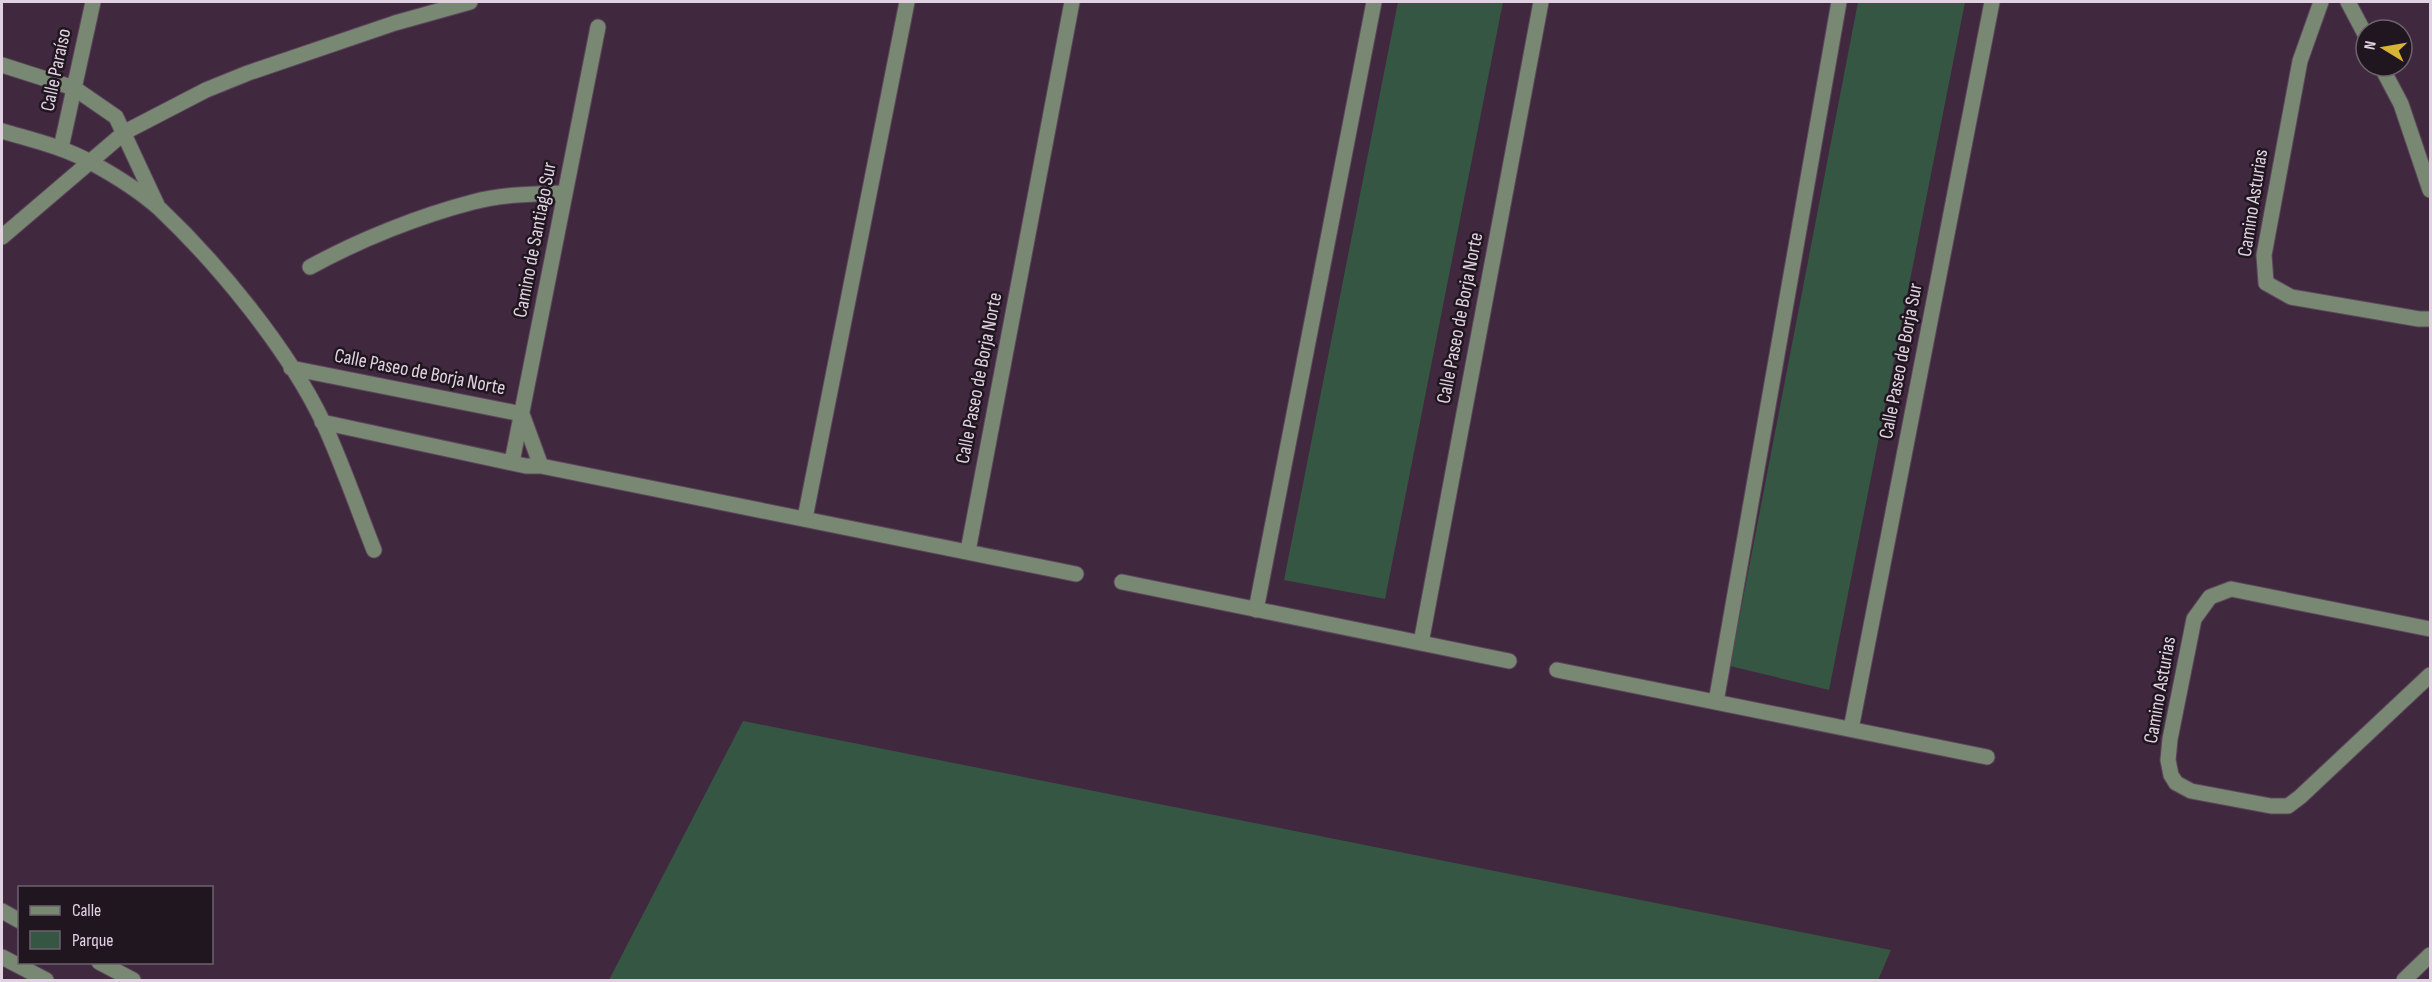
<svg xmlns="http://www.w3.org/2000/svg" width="2432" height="982" font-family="'Sofia Sans Condensed',sans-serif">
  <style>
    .green { fill: #355642 }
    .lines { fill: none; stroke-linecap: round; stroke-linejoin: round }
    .minor-casing { stroke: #5d475c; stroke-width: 17 }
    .minor { stroke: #798873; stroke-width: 15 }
    .labels { text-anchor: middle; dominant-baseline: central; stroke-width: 5; stroke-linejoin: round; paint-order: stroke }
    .street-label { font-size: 20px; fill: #e0d2e0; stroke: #201620 }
  </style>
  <rect width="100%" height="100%" fill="#40293f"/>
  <!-- green -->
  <path class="green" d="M1398 2H1503L1385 599 1284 580Z
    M1858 2H1965L1829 690 1730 666Z
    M743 721 1891 950 1878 980H609Z"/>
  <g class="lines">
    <defs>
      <path id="minor" d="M2321 2 2300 61 2264 255 2266 283 2291 297 2419 319H2430
        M2348 2 2366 36
        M2 65 74 88 116 117 158 207
        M2381 66 2401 104 2430 190
        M2 131C32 140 64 147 92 163 114 175 141 192 160 209 219 265 288 349 323 422 342 463 357 507 374 550
        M61 148 93 2
        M2 237 125 132 206 90 248 73 395 23 470 2
        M310 267C359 240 419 216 473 202 503 194 535 194 565 193
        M291 368 522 414 541 466
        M322 422 526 466H541L1076 574
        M512 462 598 27
        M805 518 907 2
        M968 551 1072 2
        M1122 582 1509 661
        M1256 610 1374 2
        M2430 629 2231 589 2210 597 2194 619 2170 739 2168 760 2171 775 2176 783 2191 791 2271 806H2288L2300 797 2430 675
        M1421 643 1541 2
        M1557 670 1987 757
        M1716 702 1839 2
        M1851 729 1992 2
        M2 911 20 921
        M2 957 46 980
        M99 962 133 980
        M2404 980 2430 955"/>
    </defs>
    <!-- minor casing -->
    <use href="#minor" class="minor-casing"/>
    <!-- minor -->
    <use href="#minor" class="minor"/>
  </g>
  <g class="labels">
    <!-- street labels -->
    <g class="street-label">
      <text transform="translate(56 70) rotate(-78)">Calle Paraíso</text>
      <text transform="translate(2253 203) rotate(-81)">Camino Asturias</text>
      <text transform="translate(535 240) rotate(-79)">Camino de Santiago Sur</text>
      <text transform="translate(1460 318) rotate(-79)">Calle Paseo de Borja Norte</text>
      <text transform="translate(1901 361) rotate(-79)">Calle Paseo de Borja Sur</text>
      <text transform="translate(420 372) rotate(11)">Calle Paseo de Borja Norte</text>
      <text transform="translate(979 378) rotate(-79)">Calle Paseo de Borja Norte</text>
      <text transform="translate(2160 690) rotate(-80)">Camino Asturias</text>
    </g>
  </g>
  <!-- border -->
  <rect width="2432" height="982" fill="none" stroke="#e0d2e0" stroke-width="6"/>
  <!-- legend -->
  <rect x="18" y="886" width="195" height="78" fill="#201620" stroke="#6d616d" stroke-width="1.5"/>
  <rect x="30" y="906" width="30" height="9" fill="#798873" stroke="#6d616d" stroke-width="1.5"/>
  <text x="72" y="916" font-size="18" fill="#e0d2e0">Calle</text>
  <rect x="30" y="931" width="30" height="18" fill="#355642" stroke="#6d616d" stroke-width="1.5"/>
  <text x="72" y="946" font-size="18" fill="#e0d2e0">Parque</text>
  <!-- north arrow -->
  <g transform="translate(2384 48) rotate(281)"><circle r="28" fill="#201620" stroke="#6d616d" stroke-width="1.5"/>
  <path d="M0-4.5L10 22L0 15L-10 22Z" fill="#d7b434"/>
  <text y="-9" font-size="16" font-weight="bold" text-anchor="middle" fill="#e0d2e0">N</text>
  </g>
</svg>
